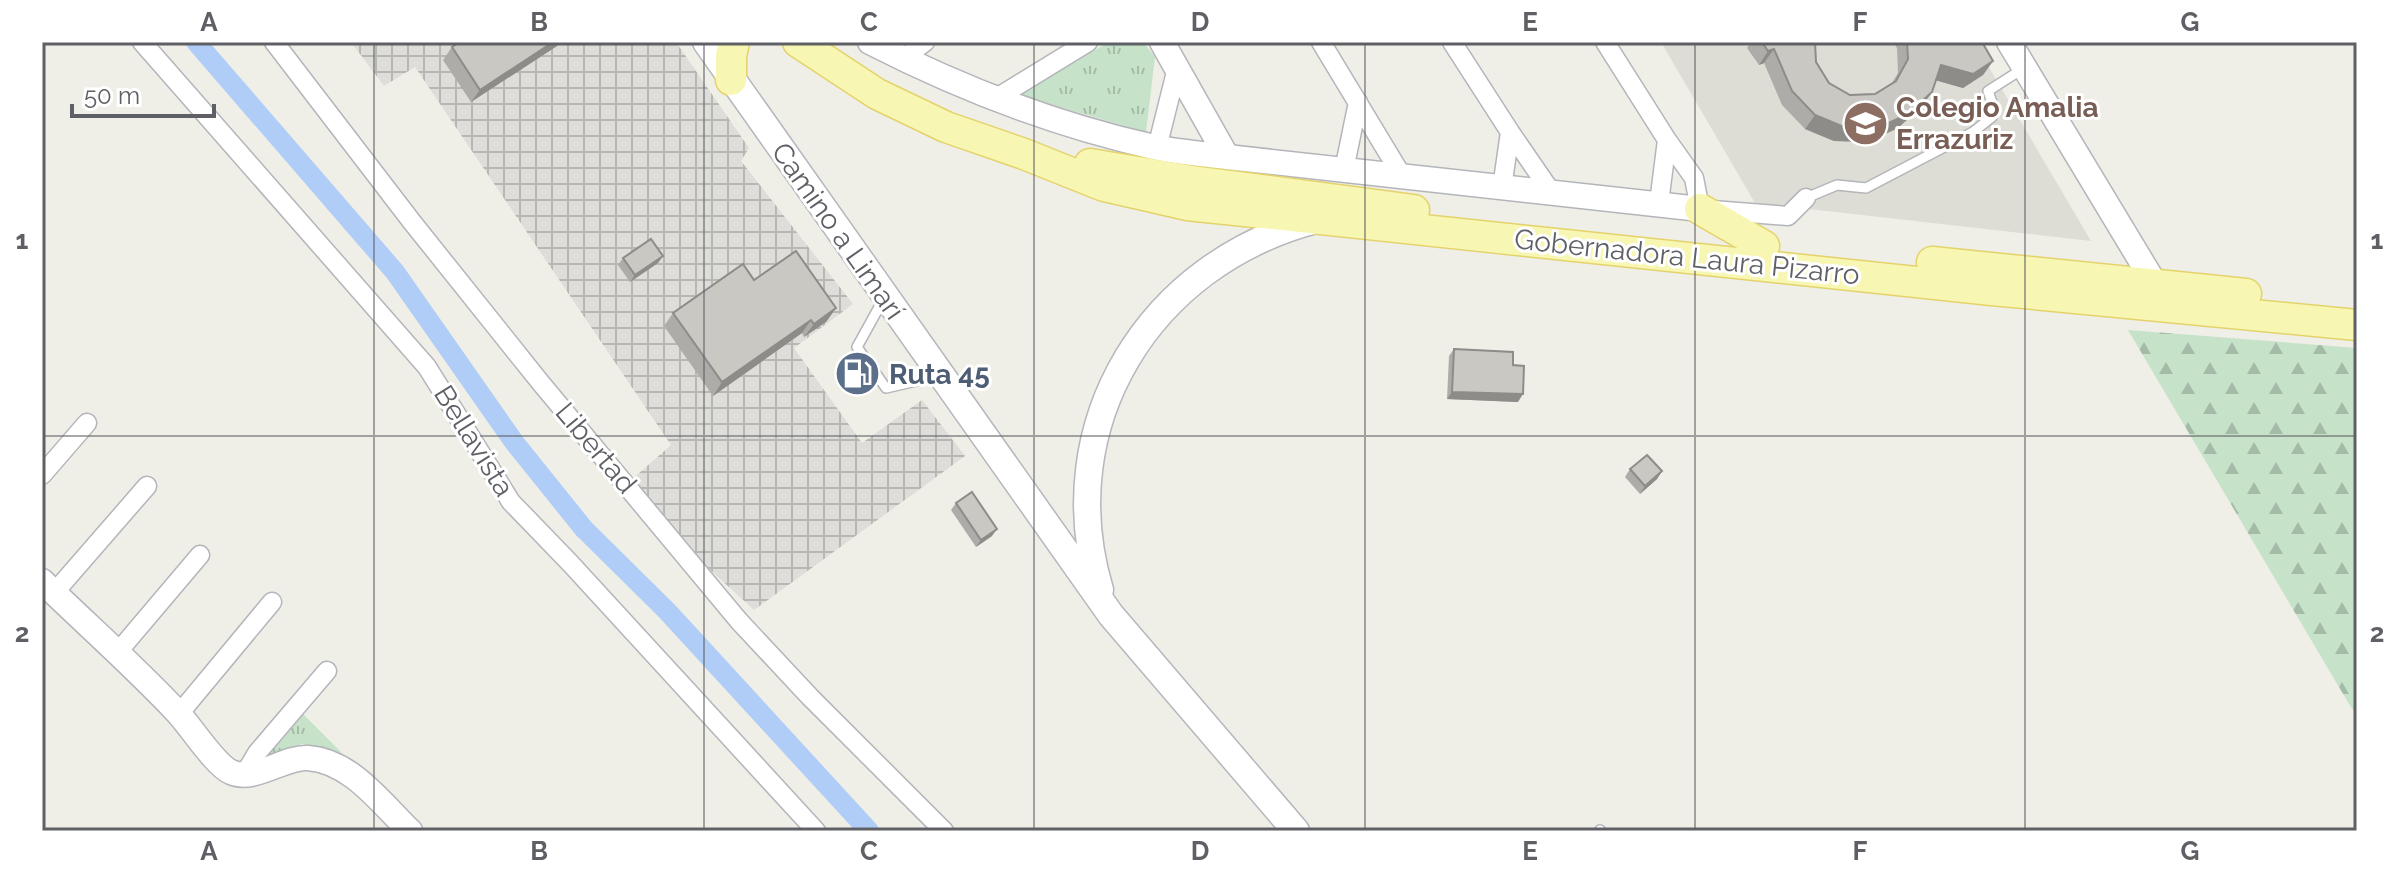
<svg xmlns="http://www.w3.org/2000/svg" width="2399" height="873" font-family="Raleway,sans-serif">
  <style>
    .industrial { fill: url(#industrial-grid) }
    .education { fill: #deddd5 }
    .grass { fill: url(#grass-tufts) }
    .forest { fill: url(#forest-firs) }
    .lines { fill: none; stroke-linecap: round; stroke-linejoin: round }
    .canal { stroke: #afcdf7; stroke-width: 20 }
    .service-casing { stroke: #b4b5ba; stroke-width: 12 }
    .minor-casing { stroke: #b4b5ba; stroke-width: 21 }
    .tertiary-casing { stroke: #b4b5ba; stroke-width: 27 }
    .secondary-casing { stroke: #b5b7bc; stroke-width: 29 }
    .primary-casing { stroke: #e4d36b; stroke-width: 33 }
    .service { stroke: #fff; stroke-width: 9 }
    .minor { stroke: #fff; stroke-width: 18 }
    .tertiary { stroke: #fff; stroke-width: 24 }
    .secondary { stroke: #fff; stroke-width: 26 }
    .primary { stroke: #f7f6b3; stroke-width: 30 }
    .wall { fill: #aeaca8 }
    .shaded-wall { fill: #8d8c88 }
    .building { fill: #cac8c3; stroke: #8d8c88; stroke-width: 2 }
    .grid { fill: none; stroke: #5e6065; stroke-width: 2; stroke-opacity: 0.55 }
    .labels { text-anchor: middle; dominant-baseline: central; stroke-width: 6; stroke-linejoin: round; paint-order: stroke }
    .education-label { font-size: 28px; font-weight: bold; fill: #785e54; stroke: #fff; text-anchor: start }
    .street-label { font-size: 28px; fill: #5e6065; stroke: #fff }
    .service-label { font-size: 28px; font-weight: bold; fill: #4e5e75; stroke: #fff; text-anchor: start }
    .neatline { fill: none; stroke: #5e6065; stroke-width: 3 }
    .grid-label { font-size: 26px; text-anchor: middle; font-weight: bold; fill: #5e6065 }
  </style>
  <defs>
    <pattern id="industrial-grid" width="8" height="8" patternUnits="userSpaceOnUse" patternTransform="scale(2)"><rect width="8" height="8" fill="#deddd9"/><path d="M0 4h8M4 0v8" fill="none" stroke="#b7b7b4"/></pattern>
    <pattern id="grass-tufts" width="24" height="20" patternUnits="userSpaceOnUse" patternTransform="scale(2)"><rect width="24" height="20" fill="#c6e3ca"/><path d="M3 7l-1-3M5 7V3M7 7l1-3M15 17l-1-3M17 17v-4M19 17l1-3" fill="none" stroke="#a4bba8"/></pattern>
    <pattern id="forest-firs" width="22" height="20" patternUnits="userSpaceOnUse" patternTransform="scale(2)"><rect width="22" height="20" fill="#c6e3ca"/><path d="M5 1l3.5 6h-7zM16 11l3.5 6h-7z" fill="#a4bba8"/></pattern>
  </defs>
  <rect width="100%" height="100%" fill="#efeee7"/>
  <!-- industrial -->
  <path class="industrial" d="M351 42H676L749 148 741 161 853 304 794 348 862 443 922 400 965 456 754 610 683 545 630 481 671 445 415 67 384 86Z"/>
  <!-- education -->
  <path class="education" d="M1661 42H1974L2091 241 1755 203Z"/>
  <!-- grass -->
  <path class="grass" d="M1110 42H1143L1155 57 1146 132 1012 93Z
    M302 713 342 753 302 744 262 758Z"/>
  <!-- forest -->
  <path class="forest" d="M2128 330 2357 348V716L2349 704Z"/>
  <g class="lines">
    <!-- canal -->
    <path class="canal" d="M196 42 395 272 514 442 584 529 667 611 869 831"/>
    <defs>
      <path id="service" d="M1806 198 1837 185 1866 188 1973 132 1992 117 1993 105 1988 91 2024 68
        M883 300 857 347 886 388 938 376
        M1600 830 1601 831"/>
      <path id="minor" d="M142 42 427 367 511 502 570 563 816 831
        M274 42 412 222 540 382 739 621 810 697 944 831
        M1321 42 1402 176
        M1452 42 1510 132 1552 193
        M1605 42 1667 140 1694 178 1700 209 1788 216 1806 198
        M903 59 925 42
        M995 99 1088 42
        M1157 148 1177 68
        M1344 170 1358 102
        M1502 188 1510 132
        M1659 203 1667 140
        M42 475 87 423
        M54 593 147 486
        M117 653 200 555
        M179 714 272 602
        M244 775 257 753 327 671"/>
      <path id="tertiary" d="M870 42C960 88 1055 125 1154 147 1178 152 1203 154 1227 157L1700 209
        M1162 42 1227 157
        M2009 42 2155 284 2157 299
        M42 581C87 625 135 667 178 713 191 727 216 766 231 772 254 783 285 756 308 758 351 761 381 803 410 831"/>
      <path id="secondary" d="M706 42 1111 615 1296 831
        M1100 590C1050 423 1150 263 1316 220"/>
      <path id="primary" d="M798 42 877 94 946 127 1024 154 1104 186 1187 205 1992 290 2357 325
        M731 80V56L734 42
        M1090 164 1192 181 1414 210
        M1700 209 1764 246
        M1932 262 2246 294"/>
    </defs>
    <!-- service casing -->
    <use href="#service" class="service-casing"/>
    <!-- minor casing -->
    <use href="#minor" class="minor-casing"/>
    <!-- tertiary casing -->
    <use href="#tertiary" class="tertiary-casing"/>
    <!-- secondary casing -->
    <use href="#secondary" class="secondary-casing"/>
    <!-- primary casing -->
    <use href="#primary" class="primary-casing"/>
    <!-- service -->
    <use href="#service" class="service"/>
    <!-- minor -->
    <use href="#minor" class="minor"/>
    <!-- tertiary -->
    <use href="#tertiary" class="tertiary"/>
    <!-- secondary -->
    <use href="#secondary" class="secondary"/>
    <!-- primary -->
    <use href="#primary" class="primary"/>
  </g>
  <!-- wall -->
  <path class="wall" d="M1751 42H1815L1816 62 1829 83 1850 95 1875 94 1892 83 1898 73 1897 48 1893 42H1948V43L1993 61 1983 75 1963 88 1936 80 1932 92 1922 106 1898 128 1868 142 1834 141 1805 129 1782 105 1764 63 1759 65 1747 48Z
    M557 46 471 102 443 60 452 47Z
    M623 258 658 263 630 282 618 265Z
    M754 280 836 308 826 322 804 337 802 333 713 396 664 326 673 313Z
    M1454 349 1513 365 1518 402 1447 399 1449 356Z
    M1630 469 1662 471 1657 479 1640 494 1625 477Z
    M956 503 992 536 976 547 951 510Z"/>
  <!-- shaded-wall -->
  <path class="shaded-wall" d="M553 42H560L557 46 471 102 480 90Z
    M1774 49 1764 63 1759 65 1768 51Z
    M1993 61 1983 75 1963 88 1931 79 1941 65Z
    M1932 92 1922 106 1898 128 1868 142 1834 141 1805 129 1815 115Z
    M663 256 658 263 630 282 635 275Z
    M836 308 826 322 804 337 814 324Z
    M811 320 802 333 713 396 722 382Z
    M1452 392 1523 394 1518 402 1447 399Z
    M1662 471 1657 479 1640 494 1645 486Z
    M997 529 992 536 976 547 981 540Z"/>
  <!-- building -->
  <path class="building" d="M460 42H553L480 90 452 47Z
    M1762 42H1815L1816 62 1829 83 1850 95 1875 94 1896 81 1908 59 1907 42H1948V43L1951 42H1982L1993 61 1973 74 1941 65 1932 92 1908 114 1878 128 1844 127 1815 115 1792 91 1774 49 1768 51Z
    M651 239 663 256 635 275 623 258Z
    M796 251 836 308 814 324 811 320 722 382 673 313 743 264 754 280Z
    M1454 349 1513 352V365L1524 366 1523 394 1452 392Z
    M1647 455 1662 471 1645 486 1630 469Z
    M972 492 997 529 981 540 956 503Z"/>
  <!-- grid -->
  <path class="grid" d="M374 42V831M704 42V831M1034 42V831M1365 42V831M1695 42V831M2025 42V831M42 436H2357"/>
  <!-- icons -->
  <defs>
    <symbol id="school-disc" viewBox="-11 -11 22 22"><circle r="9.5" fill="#8d6e63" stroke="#fff"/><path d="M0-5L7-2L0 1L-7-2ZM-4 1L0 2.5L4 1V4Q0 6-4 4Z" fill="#fff"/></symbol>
    <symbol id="fuel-disc" viewBox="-11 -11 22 22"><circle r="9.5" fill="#5c6f8a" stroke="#fff"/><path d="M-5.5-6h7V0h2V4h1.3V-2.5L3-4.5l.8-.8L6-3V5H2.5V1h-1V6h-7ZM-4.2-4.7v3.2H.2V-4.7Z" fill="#fff"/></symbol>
  </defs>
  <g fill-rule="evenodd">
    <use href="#school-disc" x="1840" y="98" width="51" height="51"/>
    <use href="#fuel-disc" x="832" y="348" width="51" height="51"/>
  </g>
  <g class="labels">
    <!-- education labels -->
    <g class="education-label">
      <text x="1896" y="107">Colegio Amalia<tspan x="1896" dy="32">Errazuriz</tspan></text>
    </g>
    <!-- street labels -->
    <g class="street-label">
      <text transform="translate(838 231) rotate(55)">Camino a Limarí</text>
      <text transform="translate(1687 257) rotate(6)">Gobernadora Laura Pizarro</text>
      <text transform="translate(474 441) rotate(58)">Bellavista</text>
      <text transform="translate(596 448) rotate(50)">Libertad</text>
    </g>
    <!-- service labels -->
    <g class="service-label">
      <text x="889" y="374">Ruta 45</text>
    </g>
  </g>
  <!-- border -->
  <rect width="2399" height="873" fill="none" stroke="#ffffff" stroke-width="88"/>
  <!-- scale -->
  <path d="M72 104v12h142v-12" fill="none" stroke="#5e6065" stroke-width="4"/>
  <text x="84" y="104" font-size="24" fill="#5e6065" stroke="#ffffff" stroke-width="6" paint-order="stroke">50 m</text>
  <rect x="44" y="44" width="2311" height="785" class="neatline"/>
  <g class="grid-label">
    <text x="209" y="31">A</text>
    <text x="539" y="31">B</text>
    <text x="869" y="31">C</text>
    <text x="1200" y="31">D</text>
    <text x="1530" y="31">E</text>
    <text x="1860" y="31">F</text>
    <text x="2190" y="31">G</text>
    <text x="22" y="249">1</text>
    <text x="2377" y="249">1</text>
    <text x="22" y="642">2</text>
    <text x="2377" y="642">2</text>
    <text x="209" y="860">A</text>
    <text x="539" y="860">B</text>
    <text x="869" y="860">C</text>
    <text x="1200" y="860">D</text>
    <text x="1530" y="860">E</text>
    <text x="1860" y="860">F</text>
    <text x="2190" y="860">G</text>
  </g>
</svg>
